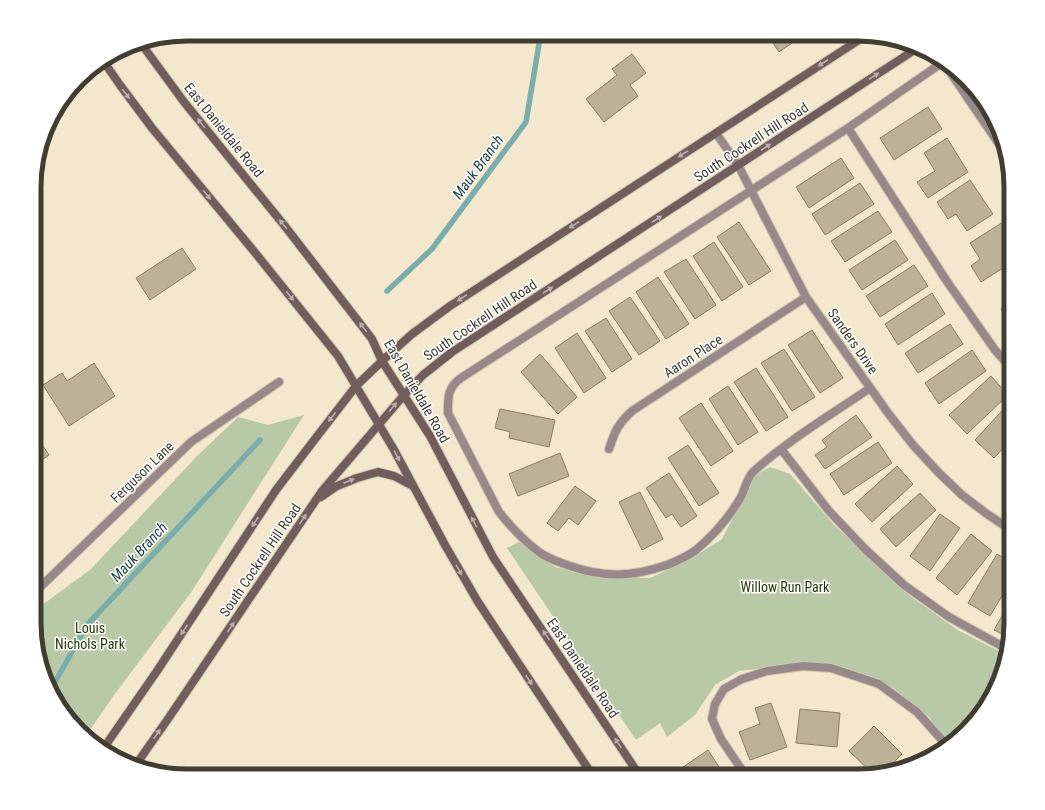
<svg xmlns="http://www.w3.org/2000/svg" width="1045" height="810" font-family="'Roboto Condensed',sans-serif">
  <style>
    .green { fill: #b8c9a8 }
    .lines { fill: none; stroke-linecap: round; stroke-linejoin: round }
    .stream { stroke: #7baeaa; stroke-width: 5.5 }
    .building { fill: #bbb197; stroke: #897f66 }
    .service-casing { stroke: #cfc6ae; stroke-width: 10 }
    .minor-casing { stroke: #cfc6ae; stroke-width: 10 }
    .secondary-casing { stroke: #cfc6ae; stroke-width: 10 }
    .service { stroke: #978989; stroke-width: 8 }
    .minor { stroke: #978989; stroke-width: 8 }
    .secondary { stroke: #705d5c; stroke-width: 8 }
    .oneway { fill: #b8aeae }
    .labels { text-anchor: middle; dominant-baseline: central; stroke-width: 3; stroke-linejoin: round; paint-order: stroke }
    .street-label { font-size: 14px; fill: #413d32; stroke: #fff }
    .park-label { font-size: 14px; fill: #233902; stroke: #fff }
    .water-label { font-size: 15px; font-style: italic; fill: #1a3e3e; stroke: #fff }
    .rim { fill: none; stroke: #413d32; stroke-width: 5 }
  </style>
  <rect width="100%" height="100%" fill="#f3e8cd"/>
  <!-- green -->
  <path class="green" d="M304 415 192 591 114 695 85 737 50 691 34 634V611L91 569 197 456 238 417 268 425Z
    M770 467 790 474 835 526 905 592 956 629 1006 655 999 682 973 724 945 744 929 717 892 687 848 670 773 667 739 671 715 685 695 715 667 737 660 723 636 740 507 548 519 542 555 567 594 577 650 578 689 560 722 539 754 476Z"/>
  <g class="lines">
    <!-- stream -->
    <path class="stream" d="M387 291 432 249 526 122 540 38 543 34
      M50 691 87 625 260 440"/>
  </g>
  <!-- building -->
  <path class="building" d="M309 34H322L315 41Z
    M767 34H805L779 52Z
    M632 54 646 73 630 85 638 96 604 122 586 99 617 75 612 69Z
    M928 107 942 129 894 160 880 138Z
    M947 138 968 172 928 198 917 182 935 171 924 153Z
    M841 158 854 178 809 208 796 187Z
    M970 180 993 214 967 231 956 214 948 219 937 202Z
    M860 183 874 204 825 235 812 214Z
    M878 211 892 232 845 262 831 241Z
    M739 222 771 271 749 285 717 237Z
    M1003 222 1011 234V263L981 282 971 266 980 259 970 243Z
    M895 240 908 260 862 290 849 270Z
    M714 242 743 287 722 301 693 256Z
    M182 248 196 269 150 300 136 278Z
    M686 259 716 305 695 319 664 272Z
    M914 265 928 286 880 317 866 296Z
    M1011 275V287L1005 279Z
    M658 277 689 324 666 339 636 292Z
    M932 293 945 314 898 345 885 324Z
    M630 297 660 341 639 355 609 311Z
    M1011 303V324L1001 309Z
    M606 318 632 359 612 372 585 331Z
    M950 324 963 344 918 373 905 353Z
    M812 330 843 378 820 393 788 345Z
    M577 333 606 378 584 393 555 348Z
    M784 349 815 397 792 411 761 363Z
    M972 350 986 371 939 404 925 383Z
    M540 354 577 397 558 414 521 372Z
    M94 363 115 396 69 426 43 385 62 373 67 381Z
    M756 368 788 417 766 431 734 382Z
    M991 376 1008 395 967 434 949 415Z
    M728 386 758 432 738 445 709 399Z
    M1011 401V440L994 458 975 440Z
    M701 403 733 451 711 466 679 418Z
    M500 409 555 420 549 447 509 438 510 432 495 428Z
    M856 415 872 437 825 469 815 455 827 447 822 440Z
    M35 434 49 455 35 465Z
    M878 442 892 463 844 495 830 474Z
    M688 445 719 493 699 506 668 458Z
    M560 453 569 476 518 496 509 474Z
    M897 466 913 484 872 522 855 504Z
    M669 473 697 516 681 527 672 514 666 518 646 488Z
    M575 486 596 501 578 525 569 518 558 531 547 523Z
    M640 492 663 539 642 550 619 502Z
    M920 493 936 510 896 547 880 529Z
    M940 514 960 528 930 571 910 556Z
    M971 534 992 551 957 595 936 578Z
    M997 554 1011 562V581L990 616 968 603Z
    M1011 600V634L1010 638 994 630Z
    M771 703 787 747 750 760 739 732 760 724 755 708Z
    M800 709 840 713 837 747 796 743Z
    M874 726 902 754 886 770 872 773 849 751Z
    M708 750 725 776H678L676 772Z"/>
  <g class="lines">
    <defs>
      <path id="service" d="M51 119 59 113 68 94
        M848 128 943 62
        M870 388C831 415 788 440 753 472 747 478 745 489 741 497 730 516 714 535 696 550 688 556 677 561 667 565 632 577 605 578 570 566 559 562 548 559 539 552 524 541 511 527 499 512L448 413C448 398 447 388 461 378L848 128 946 280 995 350 1011 368
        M781 449 829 511 865 549 904 585 949 617 1007 649
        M746 776 721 739 712 719 715 704 724 689 742 679 767 671 803 666 831 668 879 684 917 712 942 740 945 744"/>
      <path id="minor" d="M944 63 1003 150
        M716 133 738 165 806 297 888 413 913 445 939 473 962 495 987 514 1011 530
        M609 449C615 431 618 424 632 411L806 297
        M34 593 191 442 279 382"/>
      <path id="secondary" d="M140 42 184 102 284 225 372 339 382 361 430 436 493 557 640 776
        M104 62 120 85 152 128 257 255 338 356 393 448 445 545 478 602 593 776
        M321 497 337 486 357 478 378 472 394 476 413 486
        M103 749 157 671 276 490 315 439 356 386 382 361 412 334 450 306 868 34
        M135 766 170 716 322 491 404 395 423 375 452 352 919 47"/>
    </defs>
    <!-- service casing -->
    <use href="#service" class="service-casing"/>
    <!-- minor casing -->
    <use href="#minor" class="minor-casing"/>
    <!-- secondary casing -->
    <use href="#secondary" class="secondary-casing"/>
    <!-- service -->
    <use href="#service" class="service"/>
    <!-- minor -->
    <use href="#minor" class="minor"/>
    <!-- secondary -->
    <use href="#secondary" class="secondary"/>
  </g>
  <!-- one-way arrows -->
  <defs><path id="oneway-solid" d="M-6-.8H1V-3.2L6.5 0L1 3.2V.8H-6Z"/></defs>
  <g class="oneway">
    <use href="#oneway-solid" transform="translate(823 63) rotate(147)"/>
    <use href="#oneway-solid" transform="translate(874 76) rotate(-33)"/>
    <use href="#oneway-solid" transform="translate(126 94) rotate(53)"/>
    <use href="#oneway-solid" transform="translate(201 123) rotate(-129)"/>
    <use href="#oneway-solid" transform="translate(766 147) rotate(-33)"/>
    <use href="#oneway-solid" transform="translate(683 154) rotate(147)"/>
    <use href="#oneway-solid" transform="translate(207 195) rotate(51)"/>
    <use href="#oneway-solid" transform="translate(657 219) rotate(-33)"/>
    <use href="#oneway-solid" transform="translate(283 224) rotate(-129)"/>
    <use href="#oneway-solid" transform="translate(574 225) rotate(147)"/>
    <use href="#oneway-solid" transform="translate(548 290) rotate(-33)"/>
    <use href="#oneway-solid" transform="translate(290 296) rotate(51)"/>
    <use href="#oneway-solid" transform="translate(462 298) rotate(147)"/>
    <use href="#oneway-solid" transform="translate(363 327) rotate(-127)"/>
    <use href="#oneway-solid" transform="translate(393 407) rotate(-50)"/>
    <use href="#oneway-solid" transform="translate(332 417) rotate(128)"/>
    <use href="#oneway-solid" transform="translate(397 456) rotate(62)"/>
    <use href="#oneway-solid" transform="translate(349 481) rotate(-23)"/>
    <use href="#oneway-solid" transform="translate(303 519) rotate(-56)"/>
    <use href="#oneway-solid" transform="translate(255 522) rotate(123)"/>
    <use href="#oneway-solid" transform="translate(474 522) rotate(-118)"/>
    <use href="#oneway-solid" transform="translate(459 570) rotate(60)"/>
    <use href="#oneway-solid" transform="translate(231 627) rotate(-56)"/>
    <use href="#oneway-solid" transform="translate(184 630) rotate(124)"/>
    <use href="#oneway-solid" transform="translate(546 635) rotate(-124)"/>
    <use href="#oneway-solid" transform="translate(529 680) rotate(56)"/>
    <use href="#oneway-solid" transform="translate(157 734) rotate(-55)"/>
    <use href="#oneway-solid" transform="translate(618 743) rotate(-124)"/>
  </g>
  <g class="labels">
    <!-- street labels -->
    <g class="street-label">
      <text transform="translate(224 130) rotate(51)">East Danieldale Road</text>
      <text transform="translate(751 142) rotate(-33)">South Cockrell Hill Road</text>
      <text transform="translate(480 320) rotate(-34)">South Cockrell Hill Road</text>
      <text transform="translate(853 341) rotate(55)">Sanders Drive</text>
      <text transform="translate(693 356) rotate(-33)">Aaron Place</text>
      <text transform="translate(417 391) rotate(60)">East Danieldale Road</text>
      <text transform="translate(142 472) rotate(-44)">Ferguson Lane</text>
      <text transform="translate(260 560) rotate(-56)">South Cockrell Hill Road</text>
      <text transform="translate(583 668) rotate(56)">East Danieldale Road</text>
    </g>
    <!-- park labels -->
    <g class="park-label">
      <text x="785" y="587">Willow Run Park</text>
      <text x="90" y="628">Louis<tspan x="90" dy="16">Nichols Park</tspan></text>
    </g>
    <!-- water labels -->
    <g class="water-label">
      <text transform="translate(478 167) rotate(-54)">Mauk Branch</text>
      <text transform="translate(139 552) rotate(-47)">Mauk Branch</text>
    </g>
  </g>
  <!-- crop -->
  <path d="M0 0H1045V810H0ZM187 41H858A146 146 0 0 1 1004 187V623A146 146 0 0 1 858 769H187A146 146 0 0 1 41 623V187A146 146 0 0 1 187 41Z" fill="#fff" fill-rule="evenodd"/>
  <path class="rim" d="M187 41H858A146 146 0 0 1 1004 187V623A146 146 0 0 1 858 769H187A146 146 0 0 1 41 623V187A146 146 0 0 1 187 41Z"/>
</svg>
